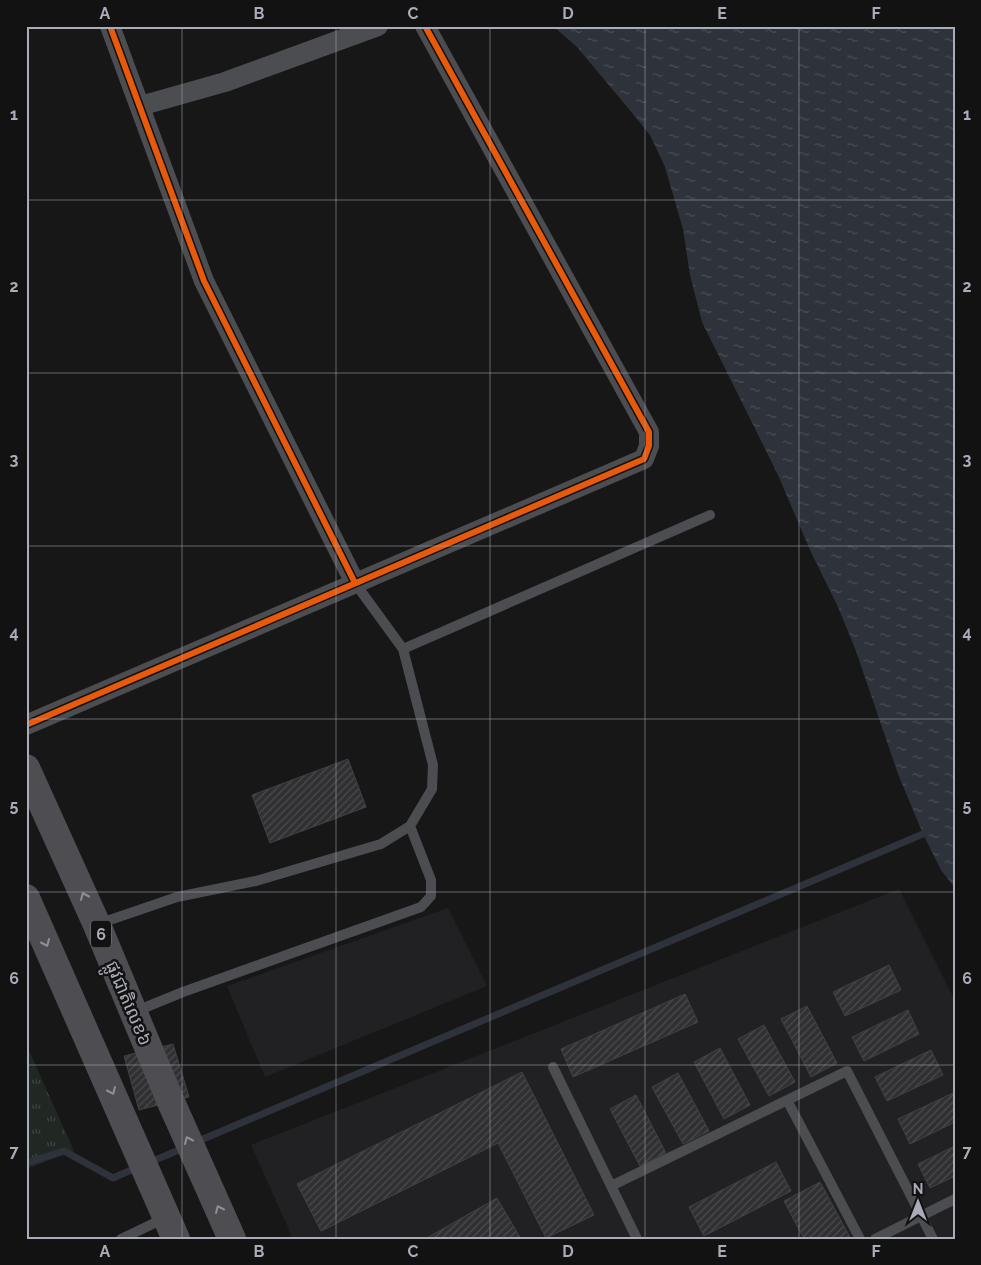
<svg xmlns="http://www.w3.org/2000/svg" width="981" height="1265" font-family="Raleway,'Noto Sans Khmer',sans-serif">
  <style>
    .built { fill: #212123 }
    .grass { fill: url(#grass-tufts) }
    .water { fill: url(#water-ripples) }
    .lines { fill: none; stroke-linecap: round; stroke-linejoin: round }
    .stream { stroke: #2e333b; stroke-width: 7 }
    .building { fill: url(#building-hatch); stroke: #404144 }
    .lane { stroke: #4c4d50; stroke-width: 10 }
    .street { stroke: #4c4d50; stroke-width: 20 }
    .highway { stroke: #4e4e52; stroke-width: 28 }
    .cycleway-casing { stroke: #121213; stroke-width: 9 }
    .cycleway { stroke: #e8590c; stroke-width: 6 }
    .oneway { stroke: #8e9099 }
    .grid { fill: none; stroke: #aaacb7; stroke-width: 1; stroke-opacity: 0.55 }
    .labels { text-anchor: middle; dominant-baseline: central; stroke-width: 5; stroke-linejoin: round; paint-order: stroke }
    .shield { fill: #121213; stroke: #7c7e86; stroke-width: 1 }
    .shield-label { font-size: 16px; font-weight: bold; fill: #aaacb7 }
    .street-label { font-size: 18px; fill: #aaacb7; stroke: #121213 }
    .neatline { fill: none; stroke: #aaacb7; stroke-width: 2 }
    .grid-label { font-size: 16px; text-anchor: middle; font-weight: bold; fill: #aaacb7 }
  </style>
  <defs>
    <pattern id="grass-tufts" width="24" height="20" patternUnits="userSpaceOnUse" patternTransform="scale(1.25)"><rect width="24" height="20" fill="#212823"/><path d="M3 7l-1-3M5 7V3M7 7l1-3M15 17l-1-3M17 17v-4M19 17l1-3" fill="none" stroke="#3f4441"/></pattern>
    <pattern id="water-ripples" width="26" height="14" patternUnits="userSpaceOnUse" patternTransform="scale(1.25)"><rect width="26" height="14" fill="#2e333b"/><path d="M2 4q2-2 4 0t4 0M15 11q2-2 4 0t4 0" fill="none" stroke="#4a4e55"/></pattern>
    <pattern id="building-hatch" width="6" height="6" patternUnits="userSpaceOnUse" patternTransform="scale(1.25)"><rect width="6" height="6" fill="#303032"/><path d="M-1 1l2-2M0 6l6-6M5 7l2-2" fill="none" stroke="#4b4b4d"/></pattern>
  </defs>
  <rect width="100%" height="100%" fill="#171718"/>
  <!-- built -->
  <path class="built" d="M899 889 955 1001V1239H293L251 1145Z
    M448 908 487 986 265 1077 227 986Z"/>
  <!-- grass -->
  <path class="grass" d="M26 1044 74 1151 26 1169Z"/>
  <!-- water -->
  <path class="water" d="M553 26H955V888L941 870 923 834 898 774 856 651 838 607 810 550 778 475 702 322 690 275 683 229 665 167 650 135 628 108 577 47Z"/>
  <g class="lines">
    <!-- stream -->
    <path class="stream" d="M196 1142 923 834
      M26 1163 64 1151 113 1178 138 1167
      M148 1163 186 1147"/>
  </g>
  <!-- building -->
  <path class="building" d="M348 759 366 807 270 843 252 795Z
    M889 965 901 990 845 1016 833 992Z
    M685 994 698 1022 573 1077 561 1049Z
    M807 1006 837 1063 811 1077 781 1019Z
    M908 1010 919 1034 864 1061 852 1037Z
    M764 1025 795 1082 769 1096 738 1039Z
    M173 1044 189 1097 139 1110 124 1056Z
    M720 1048 750 1105 724 1119 694 1062Z
    M931 1050 943 1075 887 1101 875 1077Z
    M522 1072 594 1215 546 1238 498 1143 321 1231 297 1184Z
    M678 1073 709 1131 683 1144 652 1087Z
    M953 1093 955 1095V1122L910 1144 898 1119Z
    M636 1095 666 1153 640 1166 610 1109Z
    M955 1146V1176L930 1188 918 1164Z
    M776 1162 791 1191 704 1236 689 1207Z
    M820 1182 851 1239H804L784 1201Z
    M497 1198 521 1239H425Z"/>
  <g class="lines">
    <!-- lane -->
    <path class="lane" d="M403 649 710 515
      M98 924 177 897 256 881 381 844 410 826 432 789 433 765 403 649 355 583
      M134 1012 183 992 421 907 431 896V880L410 826
      M553 1067 637 1239
      M787 1100 860 1239
      M611 1186 847 1071 933 1239
      M121 1239 165 1218
      M875 1239 955 1199"/>
    <!-- street -->
    <path class="street" d="M110 26 204 281 355 583
      M140 106 225 82 378 26
      M26 725 644 459 649 446V432L425 26"/>
    <!-- highway -->
    <path class="highway" d="M26 768 97 925 171 1102 232 1239
      M26 898 176 1239"/>
    <defs>
      <path id="cycleway" d="M110 26 204 281 355 583
        M26 725 644 459 649 446V432L425 26"/>
    </defs>
    <!-- cycleway casing -->
    <use href="#cycleway" class="cycleway-casing"/>
    <!-- cycleway -->
    <use href="#cycleway" class="cycleway"/>
  </g>
  <!-- one-way arrows -->
  <defs><path id="oneway-chevron" d="M-2-3.5L2.5 0L-2 3.5" fill="none" stroke-width="1.6" stroke-linecap="round" stroke-linejoin="round" transform="scale(1.25)"/></defs>
  <g class="oneway">
    <use href="#oneway-chevron" transform="translate(84 896) rotate(-114)"/>
    <use href="#oneway-chevron" transform="translate(46 943) rotate(66)"/>
    <use href="#oneway-chevron" transform="translate(112 1091) rotate(66)"/>
    <use href="#oneway-chevron" transform="translate(188 1140) rotate(-114)"/>
    <use href="#oneway-chevron" transform="translate(219 1209) rotate(-114)"/>
  </g>
  <!-- grid -->
  <path class="grid" d="M182 26V1239M336 26V1239M490 26V1239M645 26V1239M799 26V1239M26 200H955M26 373H955M26 546H955M26 719H955M26 892H955M26 1065H955"/>
  <g class="labels">
    <!-- shield labels -->
    <rect class="shield" x="91" y="920.5" width="20" height="27" rx="4"/>
    <g class="shield-label">
      <text x="101" y="934">6</text>
    </g>
    <!-- street labels -->
    <g class="street-label">
      <text transform="translate(129 1003) rotate(67)">ផ្លូវជាតិលេខ៦</text>
    </g>
  </g>
  <!-- border -->
  <rect width="981" height="1265" fill="none" stroke="#121213" stroke-width="55"/>
  <!-- north arrow -->
  <g transform="translate(918 1202)" stroke="#121213" stroke-width="4" paint-order="stroke">
  <path d="M0-4L9 19L0 12L-9 19Z" fill="#aaacb7"/>
  <text y="-8" font-size="14" font-weight="bold" text-anchor="middle" fill="#aaacb7">N</text>
  </g>
  <rect x="28" y="28" width="926" height="1210" class="neatline"/>
  <g class="grid-label">
    <text x="105" y="19">A</text>
    <text x="259" y="19">B</text>
    <text x="413" y="19">C</text>
    <text x="568" y="19">D</text>
    <text x="722" y="19">E</text>
    <text x="876" y="19">F</text>
    <text x="14" y="120">1</text>
    <text x="967" y="120">1</text>
    <text x="14" y="292">2</text>
    <text x="967" y="292">2</text>
    <text x="14" y="465">3</text>
    <text x="967" y="465">3</text>
    <text x="14" y="638">4</text>
    <text x="967" y="638">4</text>
    <text x="14" y="811">5</text>
    <text x="967" y="811">5</text>
    <text x="14" y="984">6</text>
    <text x="967" y="984">6</text>
    <text x="14" y="1157">7</text>
    <text x="967" y="1157">7</text>
    <text x="105" y="1257">A</text>
    <text x="259" y="1257">B</text>
    <text x="413" y="1257">C</text>
    <text x="568" y="1257">D</text>
    <text x="722" y="1257">E</text>
    <text x="876" y="1257">F</text>
  </g>
</svg>
